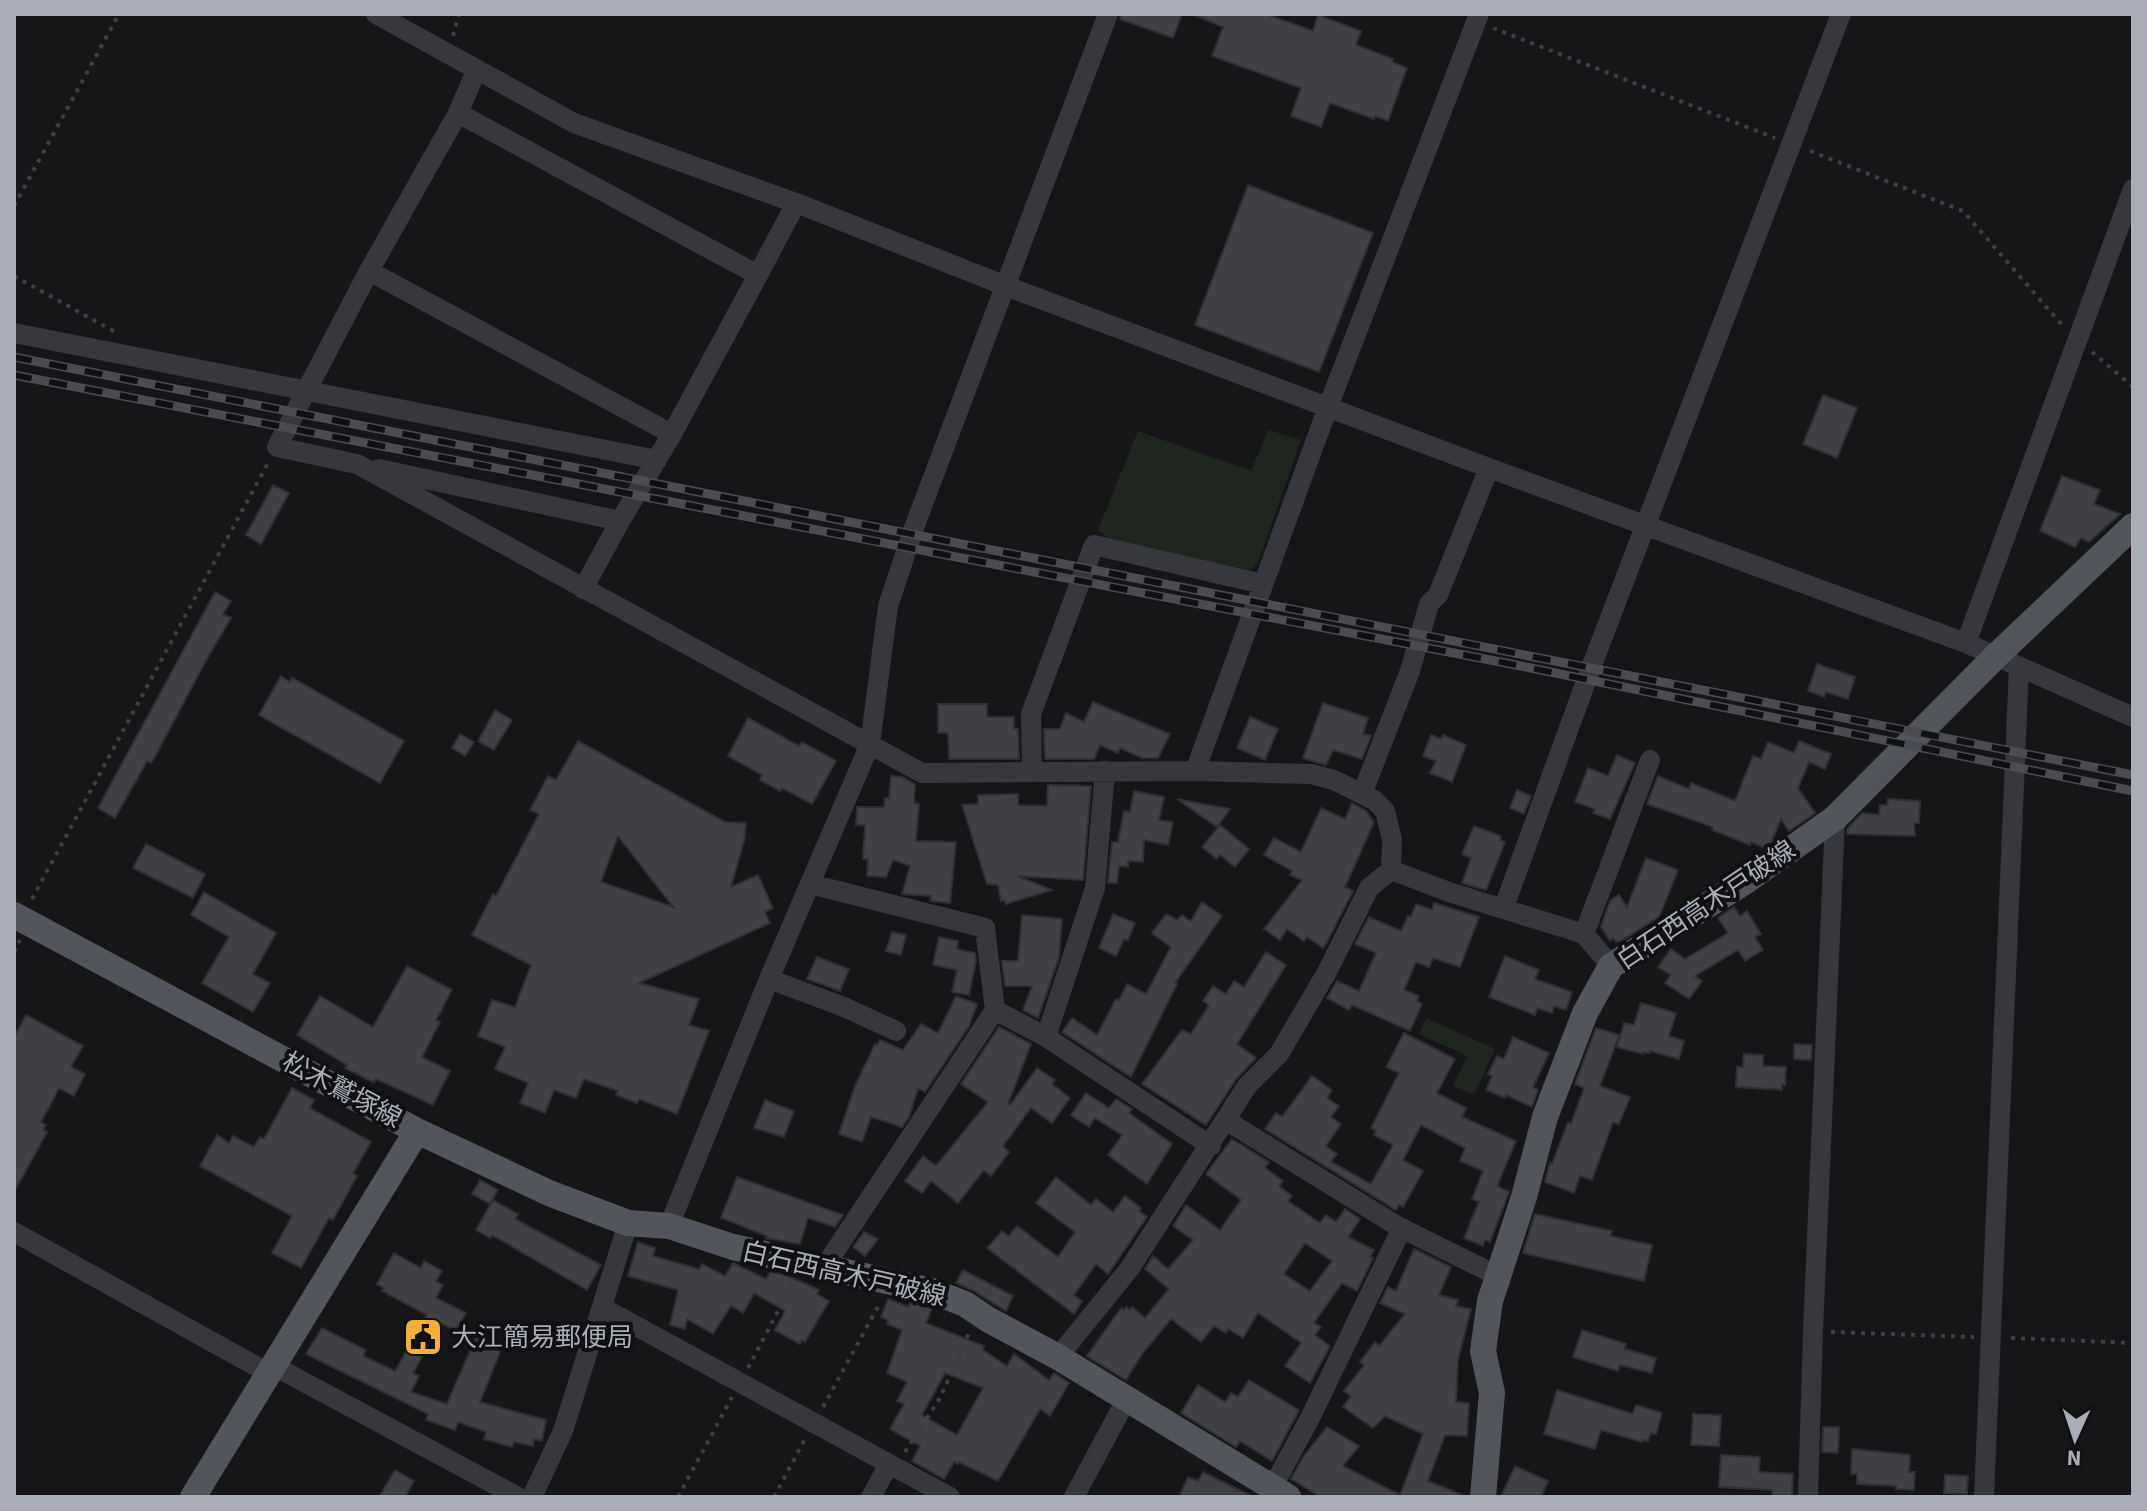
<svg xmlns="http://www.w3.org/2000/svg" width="2147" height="1511" font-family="'Source Sans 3','Noto Sans JP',sans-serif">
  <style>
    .green { fill: #1e261f }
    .building { fill: #404145; stroke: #303034; stroke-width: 2; fill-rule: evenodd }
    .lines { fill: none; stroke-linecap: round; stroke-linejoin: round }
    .path { stroke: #3d3f44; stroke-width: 4; stroke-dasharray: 4 6; stroke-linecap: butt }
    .minor { stroke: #37383d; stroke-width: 20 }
    .major { stroke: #53555c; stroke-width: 26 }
    .rail-casing { stroke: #4a4c52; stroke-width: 9 }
    .rail { stroke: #111113; stroke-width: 6; stroke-dasharray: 18; stroke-linecap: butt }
    .labels { text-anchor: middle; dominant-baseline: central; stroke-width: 8; stroke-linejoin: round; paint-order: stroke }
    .street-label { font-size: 26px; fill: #a8adb8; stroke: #111113 }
    .poi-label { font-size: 26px; fill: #a8adb8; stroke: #111113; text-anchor: start }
  </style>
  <rect width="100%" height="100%" fill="#161618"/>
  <!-- green -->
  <path class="green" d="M1268 430 1301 440 1258 563 1250 570 1118 544 1098 530 1138 431 1251 471Z
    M1426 1018 1495 1049 1474 1095 1453 1086 1467 1056 1419 1034Z"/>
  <!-- building -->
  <path class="building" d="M1121 14H1182L1173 38 1120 19Z
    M1192 14H1266L1313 31 1318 15 1361 31 1356 45 1393 59 1392 62 1407 68 1388 121 1375 116 1374 119 1330 103 1321 127 1291 116 1301 88 1212 56 1223 27Z
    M1248 185 1373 233 1319 372 1195 325Z
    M1823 395 1857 408 1837 458 1803 444Z
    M2062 476 2100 490 2094 504 2120 514 2089 542 2081 538 2075 547 2040 531Z
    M273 485 289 493 261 544 246 535Z
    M215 592 231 601 223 614 231 618 204 664 156 755 151 763 147 761 115 818 98 808Z
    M1817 664 1855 677 1848 699 1826 692 1824 697 1808 691Z
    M281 676 290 682 292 678 404 741 380 783 259 715Z
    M1093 702 1170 734 1158 758H1142L1120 748 1118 753 1100 745 1094 759H1045L1044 729H1060L1066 713 1084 722Z
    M1323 703 1368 718 1363 734 1371 736 1362 759 1333 750 1326 765 1303 758Z
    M938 704H987V717H1014V729H1018L1019 759H949L948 733H938Z
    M495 710 512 720 494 750 478 741Z
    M1250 717 1278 729 1265 760 1237 748Z
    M748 718 799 746 802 742 836 761 812 804 782 788 780 791 760 780 762 775 728 756Z
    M460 734 474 742 465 756 452 748Z
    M1431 735 1441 739 1443 735 1466 745 1452 782 1430 773 1436 761 1423 756Z
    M578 741 725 822 746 823 744 841 731 887 758 875 773 908 765 912 770 923 639 983 699 999 689 1025 709 1031 677 1114 639 1099 637 1103 616 1095 618 1091 584 1079 576 1098 554 1090 545 1113 520 1103 528 1083 495 1069 505 1047 478 1036 492 1000 515 1007 531 965 472 935 493 894 496 896 539 814 530 810 548 776 556 780ZM618 836 673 907 601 882Z
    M1799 741 1831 754 1825 769 1809 762 1798 788 1815 813 1789 831 1781 819 1771 843 1765 848 1751 842 1750 845 1712 830 1713 827 1647 804 1658 776 1689 789 1691 783 1735 801 1753 756 1761 759 1768 742 1794 753Z
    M1617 755 1635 763 1610 819 1593 813 1595 809 1575 802 1588 768 1608 776Z
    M891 776 902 777 915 784 914 803 919 804 916 841 956 842 950 903 930 901 931 896 902 894 910 866 893 860 886 877 867 876 868 859H863L865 826 856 825 857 807H884L885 798H889Z
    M1048 785 1091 786 1083 880 1017 876 1052 890 1006 904 1005 900 1001 901 998 885 987 884 962 805 978 804V795L1018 794V805L1047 806Z
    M1517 790 1531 796 1524 814 1510 808Z
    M1134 791 1164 797 1159 820 1173 822 1168 845 1144 840 1143 862 1128 861V867L1119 866 1117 883H1108L1112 842H1118L1124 811 1130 812Z
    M1177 799 1230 809 1217 827Z
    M1888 799 1920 801 1919 823H1914L1915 836 1847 834 1848 828 1862 813 1879 815 1880 805H1887Z
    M1352 803 1366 811 1374 822 1345 887 1353 891 1327 942 1323 948 1307 937 1304 941 1287 929 1280 940 1264 929 1302 880 1290 875 1292 871 1264 855 1274 838 1301 852 1321 808 1345 819Z
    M1220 825 1249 849 1235 867 1220 855 1217 859 1202 847Z
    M1474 826 1501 836 1500 840 1505 842 1486 890 1462 883 1471 858 1462 854Z
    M146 844 205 874 193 898 133 868Z
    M1646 858 1678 870 1659 917 1621 941 1616 942 1613 938 1610 941 1601 927 1610 901 1619 895 1627 907Z
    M204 892 276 933 253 974 270 983 253 1012 202 983 229 937 191 915Z
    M1202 902 1222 916 1175 983 1177 984 1131 1077 1062 1032 1072 1018 1097 1035 1116 999 1119 1000 1127 984 1146 994 1171 947 1152 933 1166 914 1177 920 1182 915 1191 921Z
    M1434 903 1479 917 1460 967 1433 958 1429 967 1416 962 1404 990 1419 996 1417 1001 1422 1004 1410 1031 1352 1005 1349 1010 1327 998 1337 981 1359 991 1376 953 1355 944 1369 917 1401 931 1408 916 1411 917 1416 904 1432 910Z
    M1734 907 1740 916 1747 911 1761 934 1755 937 1763 950 1745 961 1738 950 1695 976 1702 981 1689 999 1665 983 1671 975 1658 967 1671 949 1685 959 1728 933 1718 918Z
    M1113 914 1135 923 1128 940 1124 939 1116 956 1099 948Z
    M1022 915 1062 919 1059 957 1038 1018 1023 1010 1032 986H1005L1002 961H1018Z
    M892 932 906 935 901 955 886 951Z
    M939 937 958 941 957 949 975 953 976 961 969 995 952 992 957 970 933 965Z
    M1266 952 1286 965 1237 1044 1256 1058 1236 1079 1206 1125 1142 1084 1182 1030 1191 1034 1209 1005 1203 1001 1213 986 1226 994 1234 981 1244 987Z
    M1505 956 1539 970 1535 979 1572 992 1566 1010 1554 1006 1552 1013 1537 1008 1535 1015 1489 997Z
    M817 957 849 969 840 991 807 979Z
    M407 966 452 990 436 1020 440 1022 422 1057 450 1071 433 1105 376 1079 374 1083 345 1068 347 1065 297 1035 320 996 373 1027Z
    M956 996 977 1004 969 1026 925 1092 918 1088 909 1117 902 1127 871 1117 862 1142 839 1134 855 1086 875 1044 877 1045 880 1040 903 1050 921 1024 938 1033Z
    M1641 1003 1676 1013 1669 1036 1684 1041 1679 1059 1650 1051V1053L1643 1052V1054L1617 1047 1624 1023 1634 1025Z
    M26 1015 83 1046 71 1067 85 1074 74 1096 59 1088 41 1122 46 1125 43 1130 47 1132 14 1192V1037Z
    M999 1027 1031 1044 1008 1104 1010 1105 1037 1068 1055 1080 1052 1084 1070 1098 1052 1123 1031 1108 1003 1146 1009 1152 991 1176 984 1170 958 1203 931 1181 922 1193 905 1181 923 1156 936 1166 988 1102 961 1084Z
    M1596 1028 1619 1035 1600 1086 1630 1097 1619 1124 1613 1122 1592 1180 1580 1176 1574 1193 1545 1182 1550 1163 1552 1164 1568 1122 1571 1124 1584 1088 1575 1084Z
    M1404 1033 1455 1059 1437 1093 1466 1108 1462 1117 1516 1141 1497 1186 1509 1192 1490 1242 1485 1240 1483 1246 1464 1238 1479 1202 1472 1199 1483 1171 1460 1161 1465 1148 1421 1125 1403 1160 1423 1171 1403 1207 1399 1205 1396 1210 1265 1129 1276 1113 1282 1117 1312 1076 1332 1090 1327 1098 1339 1106 1331 1117 1341 1124 1326 1146 1337 1154 1331 1162 1371 1184 1393 1145 1374 1135 1376 1131 1371 1128 1399 1073 1386 1067Z
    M1513 1037 1549 1053 1533 1087 1538 1090 1532 1107 1506 1095 1505 1098 1486 1090 1492 1076 1488 1074 1497 1056 1504 1059Z
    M1794 1044 1812 1045 1811 1060 1794 1059Z
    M1744 1054 1763 1055V1066L1786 1067 1785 1085H1782V1090L1736 1087 1737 1067H1743Z
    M292 1088 314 1100 310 1108 371 1142 353 1173 357 1176 333 1220 329 1218 301 1268 272 1253 292 1216 200 1166 217 1135 229 1143 233 1136 254 1147 260 1137 264 1139Z
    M1086 1093 1109 1108 1116 1099 1132 1109 1129 1113 1172 1144 1147 1184 1108 1155 1122 1135 1095 1118 1089 1127 1071 1115Z
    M765 1100 794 1111 784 1137 754 1128Z
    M1232 1139 1269 1162 1265 1168 1283 1181 1279 1186 1292 1196 1288 1201 1320 1223 1326 1215 1336 1222 1345 1209 1360 1219 1348 1237 1374 1250 1370 1257 1373 1258 1357 1291 1342 1283 1314 1323 1321 1327 1315 1335 1330 1346 1310 1383 1285 1366 1301 1343 1258 1313 1243 1338 1228 1329 1226 1333 1214 1326 1201 1342 1171 1319 1142 1354 1126 1380 1087 1356 1121 1308 1124 1310 1126 1307 1130 1310 1132 1307 1145 1318 1169 1289 1145 1269 1153 1256 1168 1269 1193 1240 1173 1226 1186 1205 1220 1230 1241 1200 1206 1174ZM1305 1243 1332 1261 1310 1291 1284 1274Z
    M737 1177 843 1215 835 1227 808 1218 800 1244 766 1238 767 1236 721 1218Z
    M1056 1177 1091 1205 1096 1199 1113 1212 1125 1196 1141 1208 1139 1211 1147 1217 1108 1274 1096 1264 1074 1295 1082 1301 1074 1314 987 1248 1002 1231 1009 1236 1017 1226 1058 1257 1075 1232 1036 1203Z
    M480 1180 498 1190 490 1204 472 1194Z
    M493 1200 518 1214 515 1219 601 1265 587 1290 492 1235 490 1238 476 1230Z
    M1535 1214 1612 1231 1610 1236 1652 1245 1644 1281 1523 1253Z
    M864 1232 878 1239 865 1256 853 1247Z
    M638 1242 655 1248 653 1256 699 1269 702 1264 725 1276 733 1263 766 1279 770 1272 786 1275 819 1290 817 1294 829 1301 805 1342 802 1340 800 1344 775 1330 785 1311 754 1293 743 1313 731 1306 713 1334 687 1319 685 1329 670 1325 678 1290 628 1276Z
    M1414 1249 1451 1267 1439 1295 1458 1300 1456 1306 1471 1309 1458 1360 1456 1402 1469 1403 1467 1436 1445 1435 1428 1481 1467 1497H1321L1291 1479 1304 1456 1327 1427 1359 1446 1343 1466 1400 1495 1423 1434 1385 1416 1373 1428 1343 1407 1351 1396 1344 1391 1364 1365 1360 1362 1375 1342 1379 1346 1405 1314 1380 1303 1388 1287 1396 1291Z
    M394 1253 421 1268 424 1261 442 1271 436 1281 443 1285 436 1298 466 1313 456 1331 441 1323 413 1373 419 1376 411 1392 447 1404 476 1337 502 1347 480 1402 546 1420 542 1441 534 1439 533 1446 514 1442 512 1447 484 1439 486 1432 458 1422 455 1430 426 1420 428 1414 306 1354 322 1328 366 1350 363 1356 395 1371 427 1315 382 1291 384 1288 377 1284Z
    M963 1270 1013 1296 1006 1311 974 1291 956 1283Z
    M888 1299 908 1307 910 1303 932 1308 926 1323 984 1346 983 1350 1007 1366 1014 1354 1049 1380 1054 1373 1069 1383 1050 1416 1040 1409 998 1481 959 1462 958 1464 954 1462 944 1479 912 1461 920 1446 890 1429 904 1404 897 1401 907 1382 887 1373 902 1330 887 1324 888 1320 881 1317ZM945 1373 983 1388 957 1435 922 1415Z
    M1582 1330 1626 1344 1625 1349 1656 1358 1652 1373 1620 1365 1618 1371 1573 1357Z
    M1249 1380 1299 1410 1272 1461 1240 1441 1236 1447 1181 1413 1198 1385 1225 1402 1231 1393 1238 1397Z
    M1557 1390 1633 1414 1636 1405 1662 1413 1656 1434 1651 1433 1648 1441 1643 1440 1642 1442 1601 1430 1595 1449 1544 1434Z
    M1693 1414 1721 1415 1719 1446 1691 1445Z
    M1823 1427H1839L1838 1453 1822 1452Z
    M1852 1449 1910 1455 1909 1472H1915L1914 1490 1896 1489V1486L1857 1484V1474H1851Z
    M1721 1455 1760 1457 1759 1472 1793 1474 1792 1497H1772V1490L1719 1487Z
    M1515 1466 1548 1481 1541 1497H1501Z
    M395 1470 414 1481 405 1497H379Z
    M1203 1472 1253 1497H1179L1188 1477 1198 1481Z
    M1945 1475 1968 1476 1967 1494 1944 1493Z"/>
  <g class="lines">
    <!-- path -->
    <path class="path" d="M1493 28 1775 138
      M453 36 459 14
      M1810 151 1963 211 2062 325
      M14 206 119 14
      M14 276 117 333
      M2092 352 2133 387
      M32 899 268 463
      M14 952 20 940
      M1831 1332 1974 1337
      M2011 1338 2133 1343
      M748 1368 794 1281
      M823 1407 880 1303
      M905 1452 940 1398 969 1333
      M678 1497 732 1397
      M774 1497 805 1439"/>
    <!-- minor -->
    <path class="minor" d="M376 14 574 123 804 206 1006 286 1489 468 1966 643 2133 717
      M477 69 458 113 369 271 277 447 357 464 922 773 1195 771 1311 774 1334 780 1374 800 1385 811 1392 840 1391 870 1369 888 1327 972 1279 1054 1247 1086 1130 1268 1058 1357
      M369 271 672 434 758 275 458 113
      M758 275 796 203
      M14 333 657 460
      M379 469 620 521 583 589
      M620 521 672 434
      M1966 643 2133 189
      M1195 771 1328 407 1479 14
      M1032 772 1031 714 1094 545 1263 584
      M1362 794 1410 671 1429 604 1438 595 1489 468
      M1391 870 1449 892 1584 934 1611 966
      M810 884 985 928 995 1010
      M1504 907 1589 673 1841 14
      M1584 934 1650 760
      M769 979 844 1007 896 1031
      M1046 1037 1095 888 1105 771
      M1227 1121 1399 1227 1498 1276
      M669 1226 769 979 870 744 888 606 915 525 1108 14
      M14 1232 270 1374
      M825 1266 995 1010 1046 1037 1211 1146
      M603 1308 950 1497
      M274 1366 518 1497
      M1272 1488 1310 1418 1402 1228
      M532 1497 563 1431 628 1223
      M871 1497 889 1464
      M1074 1497 1126 1400
      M1808 1497 1813 1331 1835 818
      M1984 1497 2019 666"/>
    <!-- major -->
    <path class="major" d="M14 915 417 1131 549 1193 628 1223 669 1226 733 1247 932 1291 965 1304 989 1320 1058 1357 1288 1497
      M193 1497 417 1131
      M1483 1497 1492 1393 1483 1351 1490 1301 1524 1197 1545 1117 1585 1013 1611 966 1746 881 1835 818 1996 656 2133 526"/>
    <defs>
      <path id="rail" d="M14 357 2133 775
        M14 375 1516 665 2133 791"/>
    </defs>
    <!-- rail casing -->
    <use href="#rail" class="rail-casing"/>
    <!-- rail -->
    <use href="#rail" class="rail"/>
  </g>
  <!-- icons -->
  <defs>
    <symbol id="civic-square" viewBox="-11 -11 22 22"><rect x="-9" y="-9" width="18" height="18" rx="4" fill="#f2b134" stroke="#111113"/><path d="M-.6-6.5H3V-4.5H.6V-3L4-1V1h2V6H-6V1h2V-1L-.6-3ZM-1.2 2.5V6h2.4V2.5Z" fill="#111"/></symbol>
  </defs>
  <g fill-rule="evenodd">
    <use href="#civic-square" x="401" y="1315" width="44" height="44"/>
  </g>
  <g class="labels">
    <!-- street labels -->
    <g class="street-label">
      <text transform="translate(1706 905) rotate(-34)">白石西高木戸破線</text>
      <text transform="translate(342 1090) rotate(28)">松木鷲塚線</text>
      <text transform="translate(844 1274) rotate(13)">白石西高木戸破線</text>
    </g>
    <!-- poi labels -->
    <g class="poi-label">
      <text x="451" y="1337">大江簡易郵便局</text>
    </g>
  </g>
  <!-- border -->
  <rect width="2147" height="1511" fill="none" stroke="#a8adb8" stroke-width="32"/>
  <!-- north arrow -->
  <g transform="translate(2075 1439) rotate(183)" stroke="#111113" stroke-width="6" paint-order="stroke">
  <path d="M0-6L14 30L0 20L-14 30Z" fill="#a8adb8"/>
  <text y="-12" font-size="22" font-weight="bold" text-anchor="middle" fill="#a8adb8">N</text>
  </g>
</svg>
